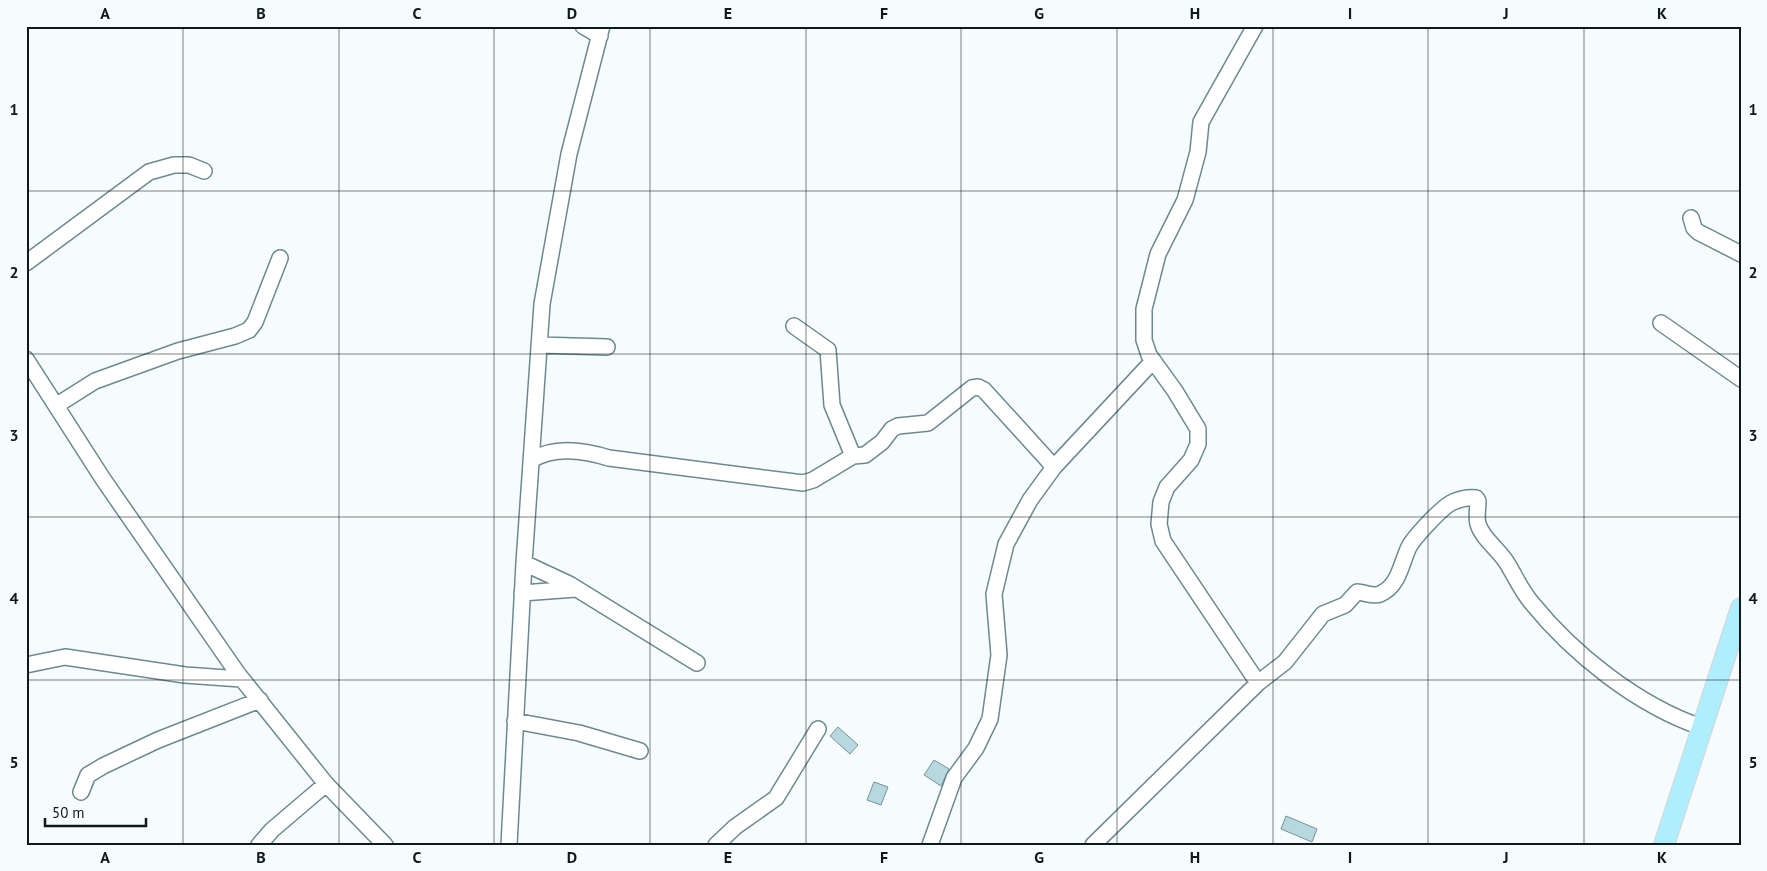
<svg xmlns="http://www.w3.org/2000/svg" width="1767" height="871" font-family="'PT Sans',sans-serif">
  <style>
    .building { fill: #b8d8df; stroke: #75939a }
    .lines { fill: none; stroke-linecap: round; stroke-linejoin: round }
    .minor-casing { stroke: #6c8990; stroke-width: 18 }
    .major-casing { stroke: #d4d6d6; stroke-width: 22 }
    .minor { stroke: #fff; stroke-width: 15 }
    .major { stroke: #aeeefd; stroke-width: 20 }
    .grid { fill: none; stroke: #0e191c; stroke-width: 1; stroke-opacity: 0.55 }
    .neatline { fill: none; stroke: #0e191c; stroke-width: 2 }
    .grid-label { font-size: 16px; text-anchor: middle; font-weight: bold; fill: #0e191c }
  </style>
  <rect width="100%" height="100%" fill="#f6fcfe"/>
  <!-- building -->
  <path class="building" d="M838 727 858 745 850 754 830 736Z
    M934 760 949 769 941 786 924 775Z
    M874 782 888 787 881 805 867 800Z
    M1286 816 1317 829 1312 842 1281 829Z"/>
  <g class="lines">
    <defs>
      <path id="minor" d="M583 26 600 36
        M1255 26 1201 122 1198 152 1185 200 1158 254 1144 309V340L1149 355 1175 391 1198 429V444L1191 460 1167 487 1161 502 1159 524 1163 541 1258 683
        M1691 218 1694 228 1698 232 1741 254
        M26 263 149 172 174 165H189L204 171
        M1661 323 1741 379
        M794 326 828 350 832 405 853 456
        M539 345 607 347
        M26 359 103 479 238 674 326 784 385 845
        M57 405 95 381 178 351 235 336 249 330 255 322 280 258
        M531 460C554 446 584 450 609 458L803 483 813 480 853 456 865 455 882 442 892 429 898 426 928 423 972 388 978 387 984 390 1054 467
        M524 563 569 584 697 663
        M522 593 576 589
        M26 665 65 657 185 675 241 679
        M515 721 579 733 640 751
        M81 792 88 775 103 766 158 740 260 700
        M259 845 272 830 326 784
        M509 845 524 563 542 304 569 154 602 26
        M716 845 735 827 776 798 818 729
        M930 845 954 778 976 748 990 719 999 655 994 594 1006 544 1030 500 1054 467 1153 361
        M1093 845 1258 683 1285 662 1323 614 1345 605 1357 592C1364 592 1373 597 1380 594 1398 587 1401 565 1408 549 1412 539 1443 506 1453 502 1460 499 1469 497 1476 498L1478 501C1478 508 1476 517 1478 524 1482 538 1499 550 1507 563 1515 576 1521 590 1531 602 1573 654 1637 705 1701 727"/>
      <path id="major" d="M1664 845 1741 608"/>
    </defs>
    <!-- minor casing -->
    <use href="#minor" class="minor-casing"/>
    <!-- major casing -->
    <use href="#major" class="major-casing"/>
    <!-- minor -->
    <use href="#minor" class="minor"/>
    <!-- major -->
    <use href="#major" class="major"/>
  </g>
  <!-- grid -->
  <path class="grid" d="M183 26V845M339 26V845M494 26V845M650 26V845M806 26V845M961 26V845M1117 26V845M1273 26V845M1428 26V845M1584 26V845M26 191H1741M26 354H1741M26 517H1741M26 680H1741"/>
  <!-- border -->
  <rect width="1767" height="871" fill="none" stroke="#f6fcfe" stroke-width="55"/>
  <!-- scale -->
  <path d="M45 818v8h101v-8" fill="none" stroke="#0e191c" stroke-width="2.5"/>
  <text x="52" y="818" font-size="15" fill="#0e191c" stroke="#f6fcfe" stroke-width="4" paint-order="stroke">50 m</text>
  <rect x="28" y="28" width="1712" height="816" class="neatline"/>
  <g class="grid-label">
    <text x="105" y="19">A</text>
    <text x="261" y="19">B</text>
    <text x="417" y="19">C</text>
    <text x="572" y="19">D</text>
    <text x="728" y="19">E</text>
    <text x="884" y="19">F</text>
    <text x="1039" y="19">G</text>
    <text x="1195" y="19">H</text>
    <text x="1350" y="19">I</text>
    <text x="1506" y="19">J</text>
    <text x="1662" y="19">K</text>
    <text x="14" y="115">1</text>
    <text x="1753" y="115">1</text>
    <text x="14" y="278">2</text>
    <text x="1753" y="278">2</text>
    <text x="14" y="441">3</text>
    <text x="1753" y="441">3</text>
    <text x="14" y="604">4</text>
    <text x="1753" y="604">4</text>
    <text x="14" y="768">5</text>
    <text x="1753" y="768">5</text>
    <text x="105" y="863">A</text>
    <text x="261" y="863">B</text>
    <text x="417" y="863">C</text>
    <text x="572" y="863">D</text>
    <text x="728" y="863">E</text>
    <text x="884" y="863">F</text>
    <text x="1039" y="863">G</text>
    <text x="1195" y="863">H</text>
    <text x="1350" y="863">I</text>
    <text x="1506" y="863">J</text>
    <text x="1662" y="863">K</text>
  </g>
</svg>
